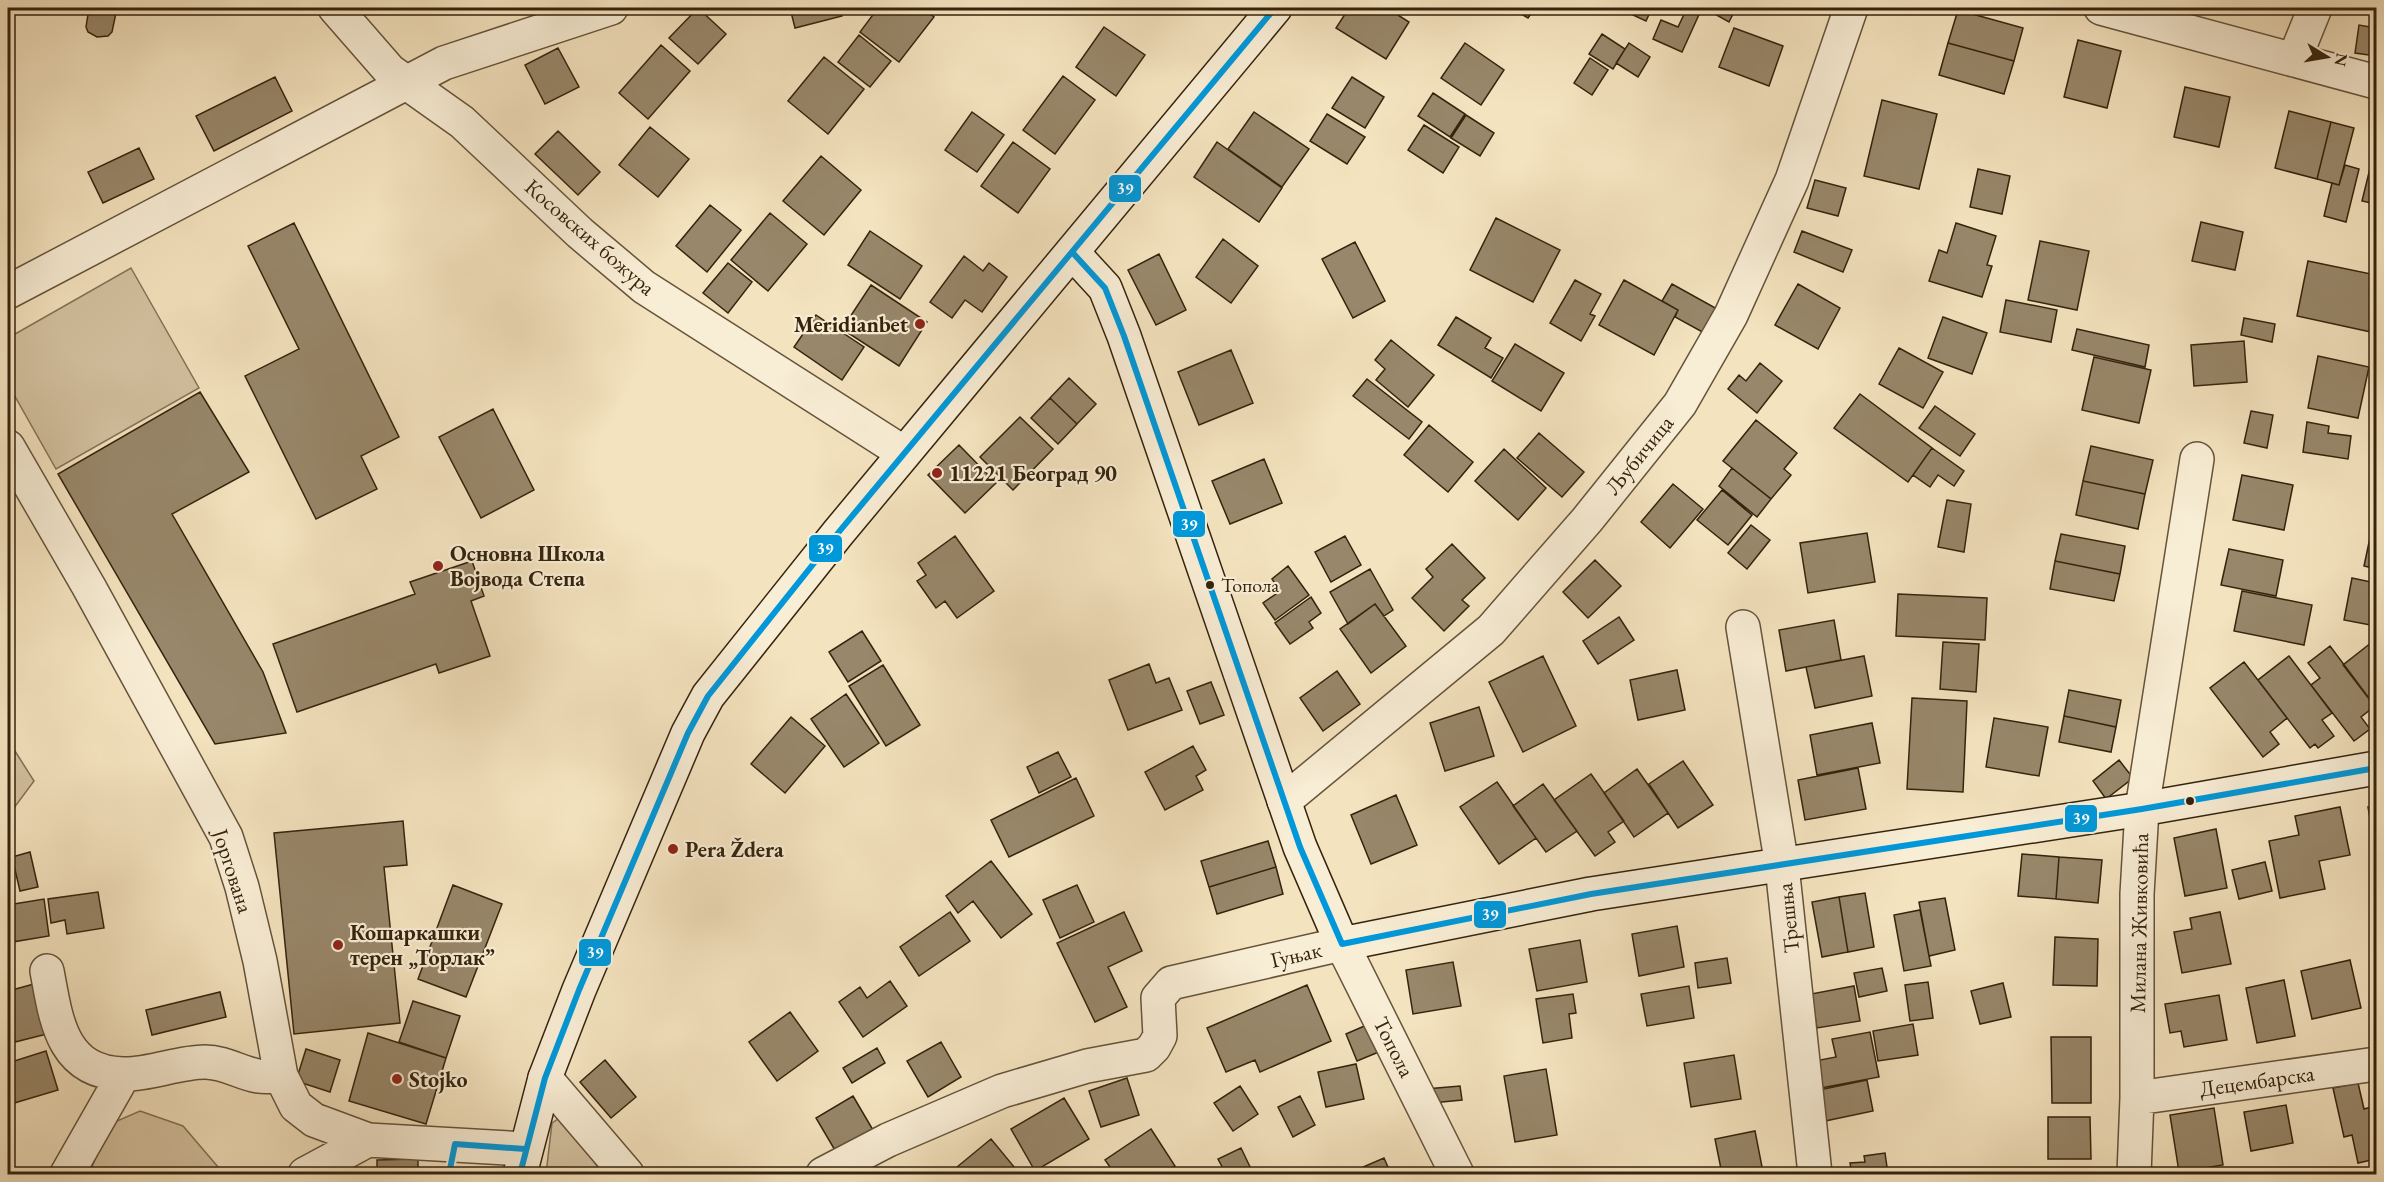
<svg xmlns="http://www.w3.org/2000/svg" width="2384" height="1182" font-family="'EB Garamond',serif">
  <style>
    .green { fill: #d4c2a1; stroke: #847257; stroke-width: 1.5 }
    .building { fill: #98876a; stroke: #35230d; stroke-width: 1.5 }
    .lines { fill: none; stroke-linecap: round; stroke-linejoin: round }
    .street-casing { stroke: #65533a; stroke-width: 36 }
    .secondary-casing { stroke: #35230d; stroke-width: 36 }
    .street { stroke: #f8edd5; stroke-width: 33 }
    .secondary { stroke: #f8edd5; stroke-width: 33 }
    .bus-1-casing { stroke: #f8edd5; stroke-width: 10 }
    .bus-1 { stroke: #0098da; stroke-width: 6 }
    .poi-dot { fill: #8f2418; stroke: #f8edd5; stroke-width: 2 }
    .bus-dot { fill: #35230d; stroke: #f8edd5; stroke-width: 2 }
    .labels { text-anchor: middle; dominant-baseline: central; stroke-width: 4.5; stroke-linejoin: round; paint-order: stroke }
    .bus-label { font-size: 20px; fill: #35230d; stroke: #f8edd5; text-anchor: start }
    .street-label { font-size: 22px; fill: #35230d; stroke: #f8edd5 }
    .poi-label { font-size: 22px; font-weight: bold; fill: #35230d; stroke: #f8edd5; text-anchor: start }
    .line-badge { stroke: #f8edd5; stroke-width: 2 }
    .badge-label { font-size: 16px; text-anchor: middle; font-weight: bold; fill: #fff }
  </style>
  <rect width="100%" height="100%" fill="#f4e3bf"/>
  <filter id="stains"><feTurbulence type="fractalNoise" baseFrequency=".00333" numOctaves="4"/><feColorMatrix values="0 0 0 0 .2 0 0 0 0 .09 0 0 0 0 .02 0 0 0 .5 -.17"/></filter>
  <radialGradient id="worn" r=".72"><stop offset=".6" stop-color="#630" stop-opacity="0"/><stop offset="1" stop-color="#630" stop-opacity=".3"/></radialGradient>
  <!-- green -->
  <path class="green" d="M131 268 199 388 56 469 8 384V338Z
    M8 740 34 781 8 816Z
    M140 1111 183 1126 224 1174H89L110 1124Z
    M561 1117 569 1120 587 1152 603 1174H546L552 1123Z"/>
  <!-- building -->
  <path class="building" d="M89 8H117L112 32 108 36 97 37 88 32 86 27Z
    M698 8 726 34 698 64 669 38Z
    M790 8H840L842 16 795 28Z
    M878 8H922L934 17 899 62 860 32Z
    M1349 8H1387L1409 22 1386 59 1336 28Z
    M1511 8H1535L1528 18Z
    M1618 8H1652L1646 21Z
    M1687 8H1702L1682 52 1653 39 1661 20 1678 27Z
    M1704 8H1736L1729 22Z
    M1958 10 2023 28 2014 61 1948 43Z
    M2376 23V56L2355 53 2359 25 2376 28Z
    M1104 27 1145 55 1116 96 1076 67Z
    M1734 28 1783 46 1769 86 1719 67Z
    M1602 34 1625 49 1613 69 1589 54Z
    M859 35 891 61 870 87 838 62Z
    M2078 40 2121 51 2107 108 2064 97Z
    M1465 43 1504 70 1481 105 1441 78Z
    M1629 43 1650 57 1638 77 1616 63Z
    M1948 43 2014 61 2004 94 1939 75Z
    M661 45 690 71 648 119 619 93Z
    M558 48 579 87 545 104 525 65Z
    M824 57 864 89 828 134 788 101Z
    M1590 58 1608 70 1592 95 1574 83Z
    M1063 76 1095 100 1055 154 1023 130Z
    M275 77 292 111 214 151 196 116Z
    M1352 77 1384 97 1365 128 1332 108Z
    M2185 87 2230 97 2219 147 2174 137Z
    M1433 93 1465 114 1450 137 1418 116Z
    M1882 100 1937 114 1919 189 1864 176Z
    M2289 111 2331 122 2317 179 2275 168Z
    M972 112 1004 135 977 172 945 150Z
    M1254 112 1309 149 1282 187 1228 149Z
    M1327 114 1365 137 1347 164 1310 141Z
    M1466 115 1494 133 1480 156 1451 138Z
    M2331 122 2354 128 2339 185 2317 179Z
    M1424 125 1459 147 1443 173 1408 150Z
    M650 127 689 159 658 197 619 165Z
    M558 131 600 172 578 195 535 154Z
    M1013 142 1050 169 1018 213 981 186Z
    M1217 142 1282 188 1259 222 1194 177Z
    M2376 144V204L2362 201Z
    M139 148 154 179 103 203 88 172Z
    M821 156 861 190 824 235 783 201Z
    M2345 165 2359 169 2346 222 2324 216 2332 183 2339 185Z
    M1978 169 2010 176 2002 214 1970 207Z
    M1815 180 1846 188 1838 216 1807 208Z
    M710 205 741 230 707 272 676 246Z
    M770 213 807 244 768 291 731 260Z
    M1496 218 1560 250 1533 302 1470 270Z
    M2201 222 2243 232 2235 270 2192 261Z
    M294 223 399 437 361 456 377 489 316 519 245 376 299 349 248 246Z
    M1956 223 1996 236 1987 265 1992 266 1982 297 1929 281 1939 250 1947 253Z
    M870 231 922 266 900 299 848 265Z
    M1802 231 1852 250 1843 272 1794 252Z
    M1223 239 1258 266 1231 303 1196 277Z
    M2040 241 2089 251 2077 310 2028 300Z
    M1355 242 1385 301 1353 318 1322 259Z
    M1159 254 1186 310 1156 325 1128 270Z
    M964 256 983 271 989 263 1007 277 982 312 965 300 952 318 930 302Z
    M2308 261 2376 275V304L2371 332 2297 316Z
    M728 263 752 282 728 313 703 293Z
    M1575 280 1601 294 1590 314 1595 316 1581 341 1550 323Z
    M1624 280 1678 310 1654 355 1599 325Z
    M1672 284 1719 310 1706 334 1675 317 1678 310 1662 301Z
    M1798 284 1840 308 1818 349 1775 325Z
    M871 285 927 322 899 366 842 329Z
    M2006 300 2057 310 2051 342 2000 332Z
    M816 315 864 347 842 380 794 347Z
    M1456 317 1491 338 1485 348 1503 358 1491 378 1438 345Z
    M1943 317 1987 333 1972 374 1928 358Z
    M2244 318 2275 324 2272 342 2241 335Z
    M2077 329 2149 345 2145 367 2072 350Z
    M1391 340 1434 375 1408 407 1376 380 1385 369 1375 360Z
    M2244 341 2247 382 2194 386 2191 345Z
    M1515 344 1564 373 1541 411 1492 381Z
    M1899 348 1943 372 1923 408 1879 384Z
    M1231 350 1253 403 1199 425 1178 372Z
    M2318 356 2369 367 2358 418 2308 408Z
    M2094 357 2151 370 2139 423 2082 410Z
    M1760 363 1782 381 1757 413 1728 389 1739 375 1746 381Z
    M1069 378 1096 404 1077 424 1050 398Z
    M1367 379 1422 422 1409 439 1353 396Z
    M200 392 249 472 172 514 263 672 286 733 215 744 58 474Z
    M1860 394 1932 448 1908 482 1834 428Z
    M1050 398 1077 424 1058 444 1031 418Z
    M1935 406 1975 434 1960 456 1919 428Z
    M493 409 534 490 481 518 439 437Z
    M2251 411 2273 415 2267 448 2244 443Z
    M1020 417 1053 449 1013 490 980 457Z
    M1756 420 1797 453 1784 469 1791 475 1771 499 1723 461Z
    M2307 422 2329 426 2328 433 2351 436 2348 459 2303 452Z
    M1429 425 1473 462 1448 492 1404 455Z
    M1539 433 1584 472 1562 497 1517 458Z
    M959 445 996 483 965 513 928 475Z
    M2091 446 2153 460 2145 494 2083 481Z
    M1932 448 1964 471 1954 486 1938 475 1930 487 1913 475Z
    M1504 449 1546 488 1518 520 1475 481Z
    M1264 459 1282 503 1230 524 1212 481Z
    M1732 468 1771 499 1757 517 1719 486Z
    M2242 475 2293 485 2284 530 2233 520Z
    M2083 481 2145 494 2138 529 2076 515Z
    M1673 484 1703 509 1670 548 1641 522Z
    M1722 490 1752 515 1728 545 1697 520Z
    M1947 500 1971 504 1964 552 1938 547Z
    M1751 525 1770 540 1747 569 1728 553Z
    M1867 533 1875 582 1808 593 1800 543Z
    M2371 533 2376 534V569L2364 566Z
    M2061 534 2125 546 2120 574 2055 561Z
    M955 536 994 591 957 618 945 601 936 608 917 581 926 575 918 563Z
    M1345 536 1361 565 1331 582 1315 552Z
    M1452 544 1485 578 1462 600 1469 606 1444 631 1412 598 1433 577 1426 569Z
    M2229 549 2283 560 2276 596 2221 585Z
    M1595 560 1621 586 1588 618 1563 592Z
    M472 561 484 596 471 601 490 656 439 673 436 664 297 712 273 644 415 594 410 582Z
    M2055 561 2120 574 2114 601 2050 589Z
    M1288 566 1309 595 1275 620 1263 603 1280 591 1272 579Z
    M1370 569 1393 610 1384 616 1375 604 1348 624 1330 592Z
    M2352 578 2376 583V626L2344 620Z
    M2242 591 2312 605 2304 645 2234 631Z
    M1898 594 1987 598 1985 640 1896 636Z
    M1311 597 1321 613 1309 622 1313 628 1290 644 1275 623Z
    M1375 604 1406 646 1371 673 1340 629Z
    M1619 617 1634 640 1598 664 1583 641Z
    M1834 620 1841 660 1786 671 1779 630Z
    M862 631 881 661 848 682 829 652Z
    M2376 639V708L2343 665Z
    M1943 642 1979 644 1976 692 1940 689Z
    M2330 646 2375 706 2361 717 2370 729 2354 741 2311 685 2320 678 2308 663Z
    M1543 656 1576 726 1523 752 1489 682Z
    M1864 656 1872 696 1815 708 1806 667Z
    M2289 656 2332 713 2322 720 2334 736 2318 748 2315 744 2310 748 2258 680Z
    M2244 662 2287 718 2270 732 2279 744 2263 757 2210 688Z
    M1149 664 1156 683 1169 678 1182 710 1128 730 1109 680Z
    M883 665 920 725 886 746 849 686Z
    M1677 670 1685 710 1638 720 1630 680Z
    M1337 671 1360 704 1323 731 1300 698Z
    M1211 682 1224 715 1200 724 1187 691Z
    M2069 690 2121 700 2116 727 2064 716Z
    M846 694 879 743 844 767 811 719Z
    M1912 698 1967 701 1963 792 1907 789Z
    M1479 707 1494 756 1445 771 1430 723Z
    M2064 716 2116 727 2111 752 2059 742Z
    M791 717 825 746 785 793 751 764Z
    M1994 718 2048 727 2039 776 1986 767Z
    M1872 723 1880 763 1817 775 1810 735Z
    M1193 746 1206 770 1196 776 1203 790 1165 810 1145 772Z
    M1058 752 1071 777 1039 793 1027 767Z
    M2119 760 2133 778 2106 799 2093 781Z
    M1683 761 1713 805 1678 828 1649 784Z
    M1858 768 1866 809 1805 820 1798 780Z
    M1637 769 1668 813 1634 837 1604 793Z
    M1591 774 1624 821 1608 832 1615 842 1595 856 1554 800Z
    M1076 778 1094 816 1009 857 991 820Z
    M1497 782 1536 838 1499 864 1460 807Z
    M1543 784 1577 831 1546 852 1513 806Z
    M1396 795 1417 845 1371 864 1351 815Z
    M2376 806V837H2373L2368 807Z
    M2340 807 2350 855 2319 861 2325 889 2280 898 2269 841 2299 835 2295 816Z
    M403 821 407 865 384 867 400 1023 294 1034 274 833Z
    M2216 829 2227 888 2185 896 2174 838Z
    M1268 841 1276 867 1209 887 1201 861Z
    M30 852 38 887 20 891 12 857Z
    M2022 854 2059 857 2056 899 2018 896Z
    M2059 857 2102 860 2098 903 2056 899Z
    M991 861 1032 914 1001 938 973 901 958 913 946 896Z
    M2265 862 2272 891 2239 899 2232 870Z
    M1276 867 1283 894 1217 914 1209 887Z
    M453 885 502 904 466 997 418 979Z
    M1077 885 1094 922 1060 938 1043 900Z
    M98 892 104 928 67 934 65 920 51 923 48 899Z
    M1865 893 1874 947 1848 952 1839 897Z
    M1839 897 1848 952 1822 957 1812 902Z
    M1945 898 1955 950 1929 956 1919 902Z
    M44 899 49 936 13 942 14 954 8 955V905Z
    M1920 910 1931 966 1904 971 1894 915Z
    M950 912 970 941 919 976 900 947Z
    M1124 912 1142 951 1108 967 1127 1007 1095 1022 1057 943Z
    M2220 912 2231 964 2182 973 2174 932 2192 929 2190 918Z
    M1677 926 1684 967 1639 976 1632 934Z
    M2055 937 2098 939 2097 986 2053 985Z
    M1580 940 1587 982 1537 991 1529 949Z
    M1727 958 1731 983 1698 988 1695 963Z
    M2350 960 2361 1008 2312 1019 2301 971Z
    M1453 962 1461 1006 1413 1014 1406 970Z
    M1882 968 1887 991 1859 997 1854 973Z
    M2284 980 2295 1036 2257 1043 2246 988Z
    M890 981 907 1006 863 1037 839 1002 860 987 867 998Z
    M1928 982 1933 1018 1910 1021 1905 985Z
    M2003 983 2011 1017 1980 1024 1971 991Z
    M34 984 47 1034 15 1042 8 1010V991Z
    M1307 985 1331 1041 1260 1072 1255 1060 1226 1072 1207 1028Z
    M1689 986 1694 1018 1647 1026 1641 994Z
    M1854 986 1860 1021 1817 1028 1811 994Z
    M220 992 226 1017 152 1035 146 1010Z
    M1573 994 1576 1013 1569 1014 1572 1038 1543 1043 1536 999Z
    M2219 995 2227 1040 2184 1047 2181 1031 2170 1033 2165 1004Z
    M413 1001 460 1016 446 1058 399 1042Z
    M790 1012 818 1051 777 1081 749 1042Z
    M1369 1024 1381 1051 1357 1061 1346 1034Z
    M1913 1024 1918 1055 1878 1061 1873 1031Z
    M1870 1032 1879 1077 1821 1088 1815 1061 1836 1057 1832 1039Z
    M368 1033 446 1058 426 1124 349 1101Z
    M2051 1037H2091V1103H2052Z
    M941 1042 961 1077 928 1097 907 1061Z
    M877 1048 885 1063 852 1083 843 1068Z
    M306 1049 340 1060 330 1092 296 1081Z
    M46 1051 58 1090 11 1104 8 1090V1063Z
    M1734 1055 1741 1099 1691 1107 1684 1063Z
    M605 1060 636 1097 611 1118 580 1082Z
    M1356 1064 1364 1099 1326 1107 1318 1072Z
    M1546 1069 1557 1135 1515 1142 1504 1076Z
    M1127 1078 1139 1115 1101 1127 1089 1091Z
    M1867 1080 1873 1111 1825 1121 1819 1090Z
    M2358 1083 2364 1109 2375 1106 2376 1159 2358 1163 2352 1135 2344 1137 2333 1088Z
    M1240 1086 1258 1114 1233 1131 1214 1103Z
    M1460 1086 1462 1100 1432 1103 1426 1089Z
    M853 1096 873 1130 836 1152 816 1118Z
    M1300 1096 1315 1125 1293 1137 1278 1107Z
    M1064 1098 1089 1139 1035 1171 1011 1129Z
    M2286 1105 2293 1143 2251 1151 2244 1112Z
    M2214 1108 2223 1165 2179 1172 2170 1115Z
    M2048 1117H2090L2091 1159H2048Z
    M1151 1129 1175 1166 1162 1174H1115L1105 1160Z
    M1755 1131 1763 1172 1722 1174 1715 1139Z
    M991 1139 1015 1168 1007 1174H963L957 1167Z
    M1241 1148 1253 1173 1226 1174 1218 1159Z
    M1885 1153 1888 1174H1852L1850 1163 1865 1162 1864 1156Z
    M1384 1158 1391 1174H1347Z
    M418 1159V1174H377V1160Z"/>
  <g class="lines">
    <defs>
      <path id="street" d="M335 8 390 71 462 122 580 233 644 287 904 453
        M2101 8 2376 82
        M2294 60 2315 8
        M8 292 444 63 611 8
        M8 447 89 587 226 837 242 887 260 961 281 1076 296 1106 314 1120 368 1140 525 1149
        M1743 627 1782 866 1815 1174
        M1284 801 1491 630 1587 520 1680 404 1731 315 1792 180 1851 8
        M47 971C56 1019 61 1072 123 1074 149 1075 178 1062 205 1062 225 1062 240 1073 258 1076 265 1077 274 1076 281 1076
        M545 1078 627 1174
        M2137 1098 2376 1064
        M67 1174 124 1074
        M305 1174 368 1140
        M823 1174 888 1140 1002 1091 1087 1066 1146 1055 1154 1047 1160 1036 1158 998 1171 983 1342 944 1457 1174
        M2134 1174 2137 1098V894L2142 809 2197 459"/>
      <path id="secondary" d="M1072 252 1105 288 1124 336 1300 847 1342 944 1591 894 2142 809 2376 768
        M520 1174 545 1078 579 990 688 733 708 696 838 533 1275 8"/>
    </defs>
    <!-- street casing -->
    <use href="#street" class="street-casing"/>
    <!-- secondary casing -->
    <use href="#secondary" class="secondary-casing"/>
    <!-- street -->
    <use href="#street" class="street"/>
    <!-- secondary -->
    <use href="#secondary" class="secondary"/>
    <defs>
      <path id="bus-1" d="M1072 252 1105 288 1124 336 1300 847 1342 944 1591 894 2142 809 2376 768
        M449 1174 455 1144 525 1149
        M520 1174 545 1078 579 990 688 733 708 696 838 533 1275 8"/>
    </defs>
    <!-- bus-1 casing -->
    <use href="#bus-1" class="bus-1-casing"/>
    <!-- bus-1 -->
    <use href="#bus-1" class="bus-1"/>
  </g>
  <!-- markers -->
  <g class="poi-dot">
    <circle cx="920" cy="324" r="6"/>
    <circle cx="937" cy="473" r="6"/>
    <circle cx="438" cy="566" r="6"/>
    <circle cx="673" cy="849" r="6"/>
    <circle cx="338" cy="945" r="6"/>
    <circle cx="397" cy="1079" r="6"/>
  </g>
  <g class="bus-dot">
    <circle cx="1210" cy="585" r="5"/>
    <circle cx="2190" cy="801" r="5"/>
  </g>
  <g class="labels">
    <!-- bus labels -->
    <g class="bus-label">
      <text x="1221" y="585">Топола</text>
    </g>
    <!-- street labels -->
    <g class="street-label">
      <text transform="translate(590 237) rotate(41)">Косовских божура</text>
      <text transform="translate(1639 455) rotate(-51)">Љубичица</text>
      <text transform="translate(233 871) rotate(72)">Јоргована</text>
      <text transform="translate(1788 918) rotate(-96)">Трешња</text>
      <text transform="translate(2139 923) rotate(-89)">Милана Живковића</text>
      <text transform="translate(1296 955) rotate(-13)">Гуњак</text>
      <text transform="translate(1394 1047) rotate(63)">Топола</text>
      <text transform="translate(2257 1081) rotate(-8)">Децембарска</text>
    </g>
    <!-- poi labels -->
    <g class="poi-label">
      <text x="908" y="324" text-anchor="end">Meridianbet</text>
      <text x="949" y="473">11221 Београд 90</text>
      <text x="450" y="553">Основна Школа<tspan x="450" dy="25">Војвода Степа</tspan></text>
      <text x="685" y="849">Pera Ždera</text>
      <text x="350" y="932">Кошаркашки<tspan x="350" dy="25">терен „Торлак”</tspan></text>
      <text x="409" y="1079">Stojko</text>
    </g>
  </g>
  <g class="line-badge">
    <rect x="1108" y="174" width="34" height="29" rx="6" fill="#0098da"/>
    <rect x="1172" y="510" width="34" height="28" rx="6" fill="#0098da"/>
    <rect x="808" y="534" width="35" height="29" rx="6" fill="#0098da"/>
    <rect x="2064" y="804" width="34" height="29" rx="6" fill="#0098da"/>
    <rect x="1473" y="900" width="34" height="29" rx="6" fill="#0098da"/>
    <rect x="578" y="938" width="34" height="29" rx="6" fill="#0098da"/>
  </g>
  <g class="badge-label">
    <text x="1125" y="194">39</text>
    <text x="1189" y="530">39</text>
    <text x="825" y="554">39</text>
    <text x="2081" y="824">39</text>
    <text x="1490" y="920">39</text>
    <text x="595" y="958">39</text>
  </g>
  <!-- margin -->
  <rect width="2384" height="1182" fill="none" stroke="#f4e3bf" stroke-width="30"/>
  <rect x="9" y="9" width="2366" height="1164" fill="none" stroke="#35230d" stroke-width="3"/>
  <rect x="15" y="15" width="2354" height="1152" fill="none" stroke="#35230d" stroke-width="1.5"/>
  <!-- north arrow -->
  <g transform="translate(2327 57) rotate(101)" stroke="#f8edd5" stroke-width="4.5" paint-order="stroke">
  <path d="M0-4.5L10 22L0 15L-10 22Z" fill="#35230d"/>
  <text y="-9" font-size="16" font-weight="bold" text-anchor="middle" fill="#35230d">N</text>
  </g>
  <rect width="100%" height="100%" filter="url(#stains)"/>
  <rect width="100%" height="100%" fill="url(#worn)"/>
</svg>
